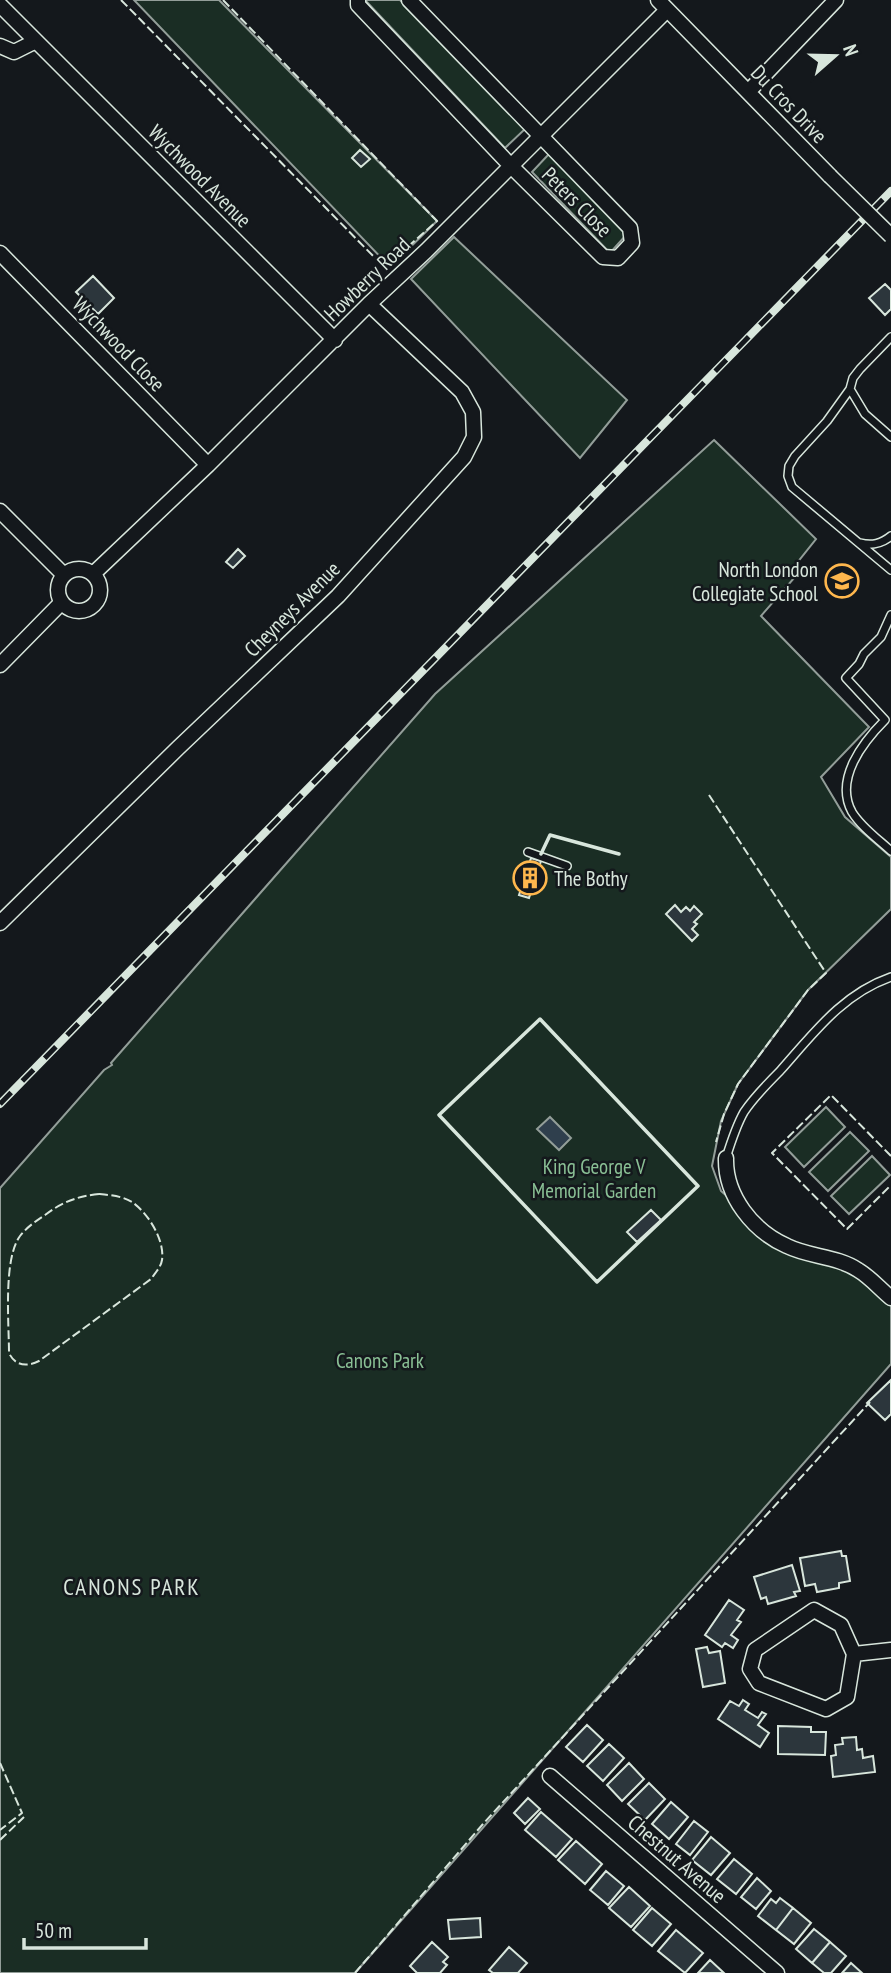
<svg xmlns="http://www.w3.org/2000/svg" width="891" height="1973" font-family="'PT Sans Narrow',sans-serif">
  <style>
    .green { fill: #1a2d24; stroke: #939e99; stroke-width: 2 }
    .water { fill: #2f3f4d; stroke: #939e99; stroke-width: 2 }
    .building { fill: #2c363c; stroke: #d8e6dc; stroke-width: 2 }
    .lines { fill: none; stroke-linecap: round; stroke-linejoin: round }
    .lane-casing { stroke: #d8e6dc; stroke-width: 10 }
    .street-casing { stroke: #d8e6dc; stroke-width: 17 }
    .lane { stroke: #14181c; stroke-width: 7 }
    .street { stroke: #14181c; stroke-width: 14 }
    .rail-casing { stroke: #d8e6dc; stroke-width: 8 }
    .rail { stroke: #14181c; stroke-width: 5; stroke-dasharray: 16; stroke-linecap: butt }
    .street-bridge-casing { stroke: #d8e6dc; stroke-width: 17; stroke-linecap: butt }
    .street-bridge { stroke: #14181c; stroke-width: 14 }
    .fence { stroke: #d8e6dc; stroke-width: 2; stroke-dasharray: 9 3.5; stroke-linecap: butt }
    .wall { stroke: #d8e6dc; stroke-width: 3.5 }
    .labels { text-anchor: middle; dominant-baseline: central; stroke-width: 5; stroke-linejoin: round; paint-order: stroke }
    .street-label { font-size: 21px; fill: #d8e6dc; stroke: #14181c }
    .poi-label { font-size: 21px; fill: #d8e6dc; stroke: #14181c; text-anchor: end }
    .park-label { font-size: 21px; fill: #8ac095; stroke: #14181c }
    .neighbourhood-label { font-size: 23px; letter-spacing: 2px; fill: #d8e6dc; stroke: #14181c }
  </style>
  <rect width="100%" height="100%" fill="#14181c"/>
  <!-- green -->
  <path class="green" d="M134 0H219L437 221 390 267Z
    M365 0H400L525 129 505 148Z
    M549 154 627 234 610 253 532 172Z
    M454 237 627 400 580 458 411 279Z
    M714 440 816 539 797 563 802 569 761 616 869 727 821 777 845 817 891 857V909L808 990 738 1084 721 1121 712 1166 721 1191 729 1198 742 1218 858 1277 891 1306V1364L355 1973H0V1188L104 1070 112 1065 111 1063 435 694Z
    M826 1107 845 1127 804 1167 785 1147Z
    M850 1132 869 1151 828 1191 809 1172Z
    M872 1156 890 1175 849 1214 831 1196Z"/>
  <!-- water -->
  <path class="water" d="M550 1117 571 1138 559 1150 537 1129Z"/>
  <!-- building -->
  <path class="building" d="M360 150 370 159 361 167 352 158Z
    M93 276 114 298 98 314 76 292Z
    M885 284 891 290V309L885 315 869 298Z
    M238 549 245 556 233 568 226 562Z
    M531 858 541 861 529 898 519 895Z
    M675 905 681 912 686 907 690 911 694 906 702 914 694 922 697 924 692 929 698 935 692 941 666 914Z
    M651 1210 661 1220 637 1242 627 1232Z
    M891 1380V1414L885 1420 867 1403Z
    M841 1551 842 1556H846L850 1581 839 1583V1588L817 1592 815 1584 805 1586 800 1558Z
    M792 1565 800 1591 794 1592 796 1596 768 1604 766 1597 761 1599 754 1577Z
    M729 1600 744 1610 737 1620 741 1622 731 1635 738 1640 733 1648 725 1643 722 1647 705 1635Z
    M707 1647 709 1653 720 1651 725 1683 703 1687 696 1649Z
    M743 1700 749 1704 745 1710 758 1718 762 1712 766 1714 758 1725 769 1733 760 1747 718 1719 730 1701 739 1706Z
    M587 1725 603 1740 583 1762 566 1747Z
    M778 1726 811 1727V1732H826L825 1755 778 1754Z
    M856 1737 857 1750 862 1749 863 1758 873 1756 875 1772 833 1777 831 1756 836 1755 835 1745 843 1744 842 1738Z
    M609 1744 624 1758 603 1781 587 1766Z
    M629 1763 644 1779 622 1801 607 1785Z
    M649 1783 665 1799 645 1820 628 1804Z
    M528 1798 540 1809 525 1824 514 1813Z
    M671 1802 688 1817 669 1839 652 1824Z
    M541 1812 572 1839 556 1857 525 1830Z
    M694 1821 708 1832 690 1855 676 1844Z
    M711 1837 730 1853 711 1875 692 1860Z
    M576 1841 602 1864 585 1884 558 1860Z
    M734 1859 752 1874 736 1894 717 1879Z
    M606 1871 624 1886 608 1905 590 1890Z
    M757 1878 771 1891 756 1909 741 1897Z
    M629 1887 650 1906 631 1927 609 1908Z
    M780 1898 793 1908 776 1930 758 1916 771 1899 776 1903Z
    M652 1908 671 1924 652 1946 633 1930Z
    M793 1908 811 1923 794 1944 776 1930Z
    M480 1918 481 1937 450 1939 448 1920Z
    M814 1929 830 1942 812 1963 796 1949Z
    M676 1930 703 1953 685 1973 658 1951Z
    M432 1942 448 1957 443 1962 447 1965 440 1973H417L410 1966Z
    M830 1942 846 1956 831 1973H824L812 1963Z
    M509 1947 527 1963 518 1973H493L489 1970Z
    M710 1960 724 1973H698Z
    M851 1963 862 1973H842Z"/>
  <g class="lines">
    <defs>
      <path id="lane" d="M891 337 860 369 853 378 850 389 827 421 795 456 789 466 788 476 792 487 891 570
        M850 389 865 414 891 437
        M860 543C872 546 881 544 891 536
        M891 615 881 637 864 654 859 664 846 678 885 720C863 742 834 779 852 812 861 827 878 839 891 851
        M528 852 567 866
        M726 1158C731 1142 736 1126 744 1112 754 1097 767 1084 780 1071 813 1034 842 994 891 977"/>
      <path id="street" d="M358 0V5L511 166 603 257 618 258 632 243 630 228 409 0
        M658 0 830 176
        M0 5 36 41
        M0 46 14 52 36 41 335 340
        M748 92 836 0
        M0 253 208 465
        M0 511 64 575
        M58 590a21 21 0 1 1 42 0a21 21 0 1 1-42 0Z
        M93 574 208 465 369 304 426 251 667 10
        M0 665 62 602
        M0 923 178 748 338 596 464 457 474 437 473 412 462 392 369 304
        M726 1158C725 1196 753 1231 787 1246 809 1257 837 1256 858 1270 870 1277 880 1289 891 1298
        M814 1610 841 1625 854 1654 847 1697 826 1709 759 1683 750 1669 755 1650Z
        M854 1654 891 1650
        M550 1776 777 1973"/>
    </defs>
    <!-- lane casing -->
    <use href="#lane" class="lane-casing"/>
    <!-- street casing -->
    <use href="#street" class="street-casing"/>
    <!-- lane -->
    <use href="#lane" class="lane"/>
    <!-- street -->
    <use href="#street" class="street"/>
    <defs>
      <path id="rail" d="M0 1104 891 191"/>
    </defs>
    <!-- rail casing -->
    <use href="#rail" class="rail-casing"/>
    <!-- rail -->
    <use href="#rail" class="rail"/>
    <defs>
      <path id="street-bridge" d="M830 176 891 236"/>
    </defs>
    <!-- street-bridge casing -->
    <use href="#street-bridge" class="street-bridge-casing"/>
    <!-- street-bridge -->
    <use href="#street-bridge" class="street-bridge"/>
    <!-- fence -->
    <path class="fence" d="M121 0 384 267
      M223 0 437 221 387 265
      M709 795 826 973 808 990 738 1084 724 1114 716 1142
      M891 1156 831 1095 772 1153 847 1229 891 1185
      M99 1194C110 1195 122 1196 132 1202 148 1213 165 1240 162 1260 161 1267 155 1273 151 1279L39 1361C27 1367 15 1366 9 1353 9 1324 3 1259 20 1236 27 1227 36 1221 45 1215 62 1202 78 1196 99 1194Z
      M0 1763 22 1813 0 1830
      M0 1840 24 1817
      M355 1973 483 1824 870 1402"/>
    <!-- wall -->
    <path class="wall" d="M541 854 550 835 619 854
      M540 1019 698 1186 597 1282 439 1115Z"/>
  </g>
  <!-- icons -->
  <defs>
    <symbol id="school-ring" viewBox="-11 -11 22 22"><circle r="9.5" fill="#14181c" stroke="#ffb74d" stroke-width="1.5"/><path d="M0-5L7-2L0 1L-7-2ZM-4 1L0 2.5L4 1V4Q0 6-4 4Z" fill="#ffb74d"/></symbol>
    <symbol id="building-ring" viewBox="-11 -11 22 22"><circle r="9.5" fill="#14181c" stroke="#ffb74d" stroke-width="1.5"/><path d="M-4-6H4V6H1V3H-1V6H-4ZM-2.5-4.3h1.7v1.8h-1.7ZM.8-4.3h1.7v1.8H.8ZM-2.5-1h1.7V.8h-1.7ZM.8-1h1.7V.8H.8Z" fill="#ffb74d"/></symbol>
  </defs>
  <g fill-rule="evenodd">
    <use href="#school-ring" x="823" y="562" width="38" height="38"/>
    <use href="#building-ring" x="511" y="859" width="38" height="38"/>
  </g>
  <g class="labels">
    <!-- street labels -->
    <g class="street-label">
      <text transform="translate(789 104) rotate(46)">Du Cros Drive</text>
      <text transform="translate(200 176) rotate(45)">Wychwood Avenue</text>
      <text transform="translate(577 202) rotate(45)">Peters Close</text>
      <text transform="translate(367 279) rotate(-44)">Howberry Road</text>
      <text transform="translate(119 344) rotate(46)">Wychwood Close</text>
      <text transform="translate(292 609) rotate(-45)">Cheyneys Avenue</text>
      <text transform="translate(677 1859) rotate(41)">Chestnut Avenue</text>
    </g>
    <!-- poi labels -->
    <g class="poi-label">
      <text x="818" y="569">North London<tspan x="818" dy="24">Collegiate School</tspan></text>
      <text x="554" y="878" text-anchor="start">The Bothy</text>
    </g>
    <!-- park labels -->
    <g class="park-label">
      <text x="594" y="1166">King George V<tspan x="594" dy="24">Memorial Garden</tspan></text>
      <text x="380" y="1360">Canons Park</text>
    </g>
    <!-- neighbourhood labels -->
    <g class="neighbourhood-label">
      <text x="132" y="1586">CANONS PARK</text>
    </g>
  </g>
  <!-- north arrow -->
  <g transform="translate(835 56) rotate(70)" stroke="#14181c" stroke-width="5" paint-order="stroke">
  <path d="M0-5L12 26L0 18L-12 26Z" fill="#d8e6dc"/>
  <text y="-10" font-size="19" font-weight="bold" text-anchor="middle" fill="#d8e6dc">N</text>
  </g>
  <!-- scale -->
  <path d="M24 1938v10h122v-10" fill="none" stroke="#d8e6dc" stroke-width="3.5"/>
  <text x="35" y="1938" font-size="21" fill="#d8e6dc" stroke="#14181c" stroke-width="5" paint-order="stroke">50 m</text>
</svg>
